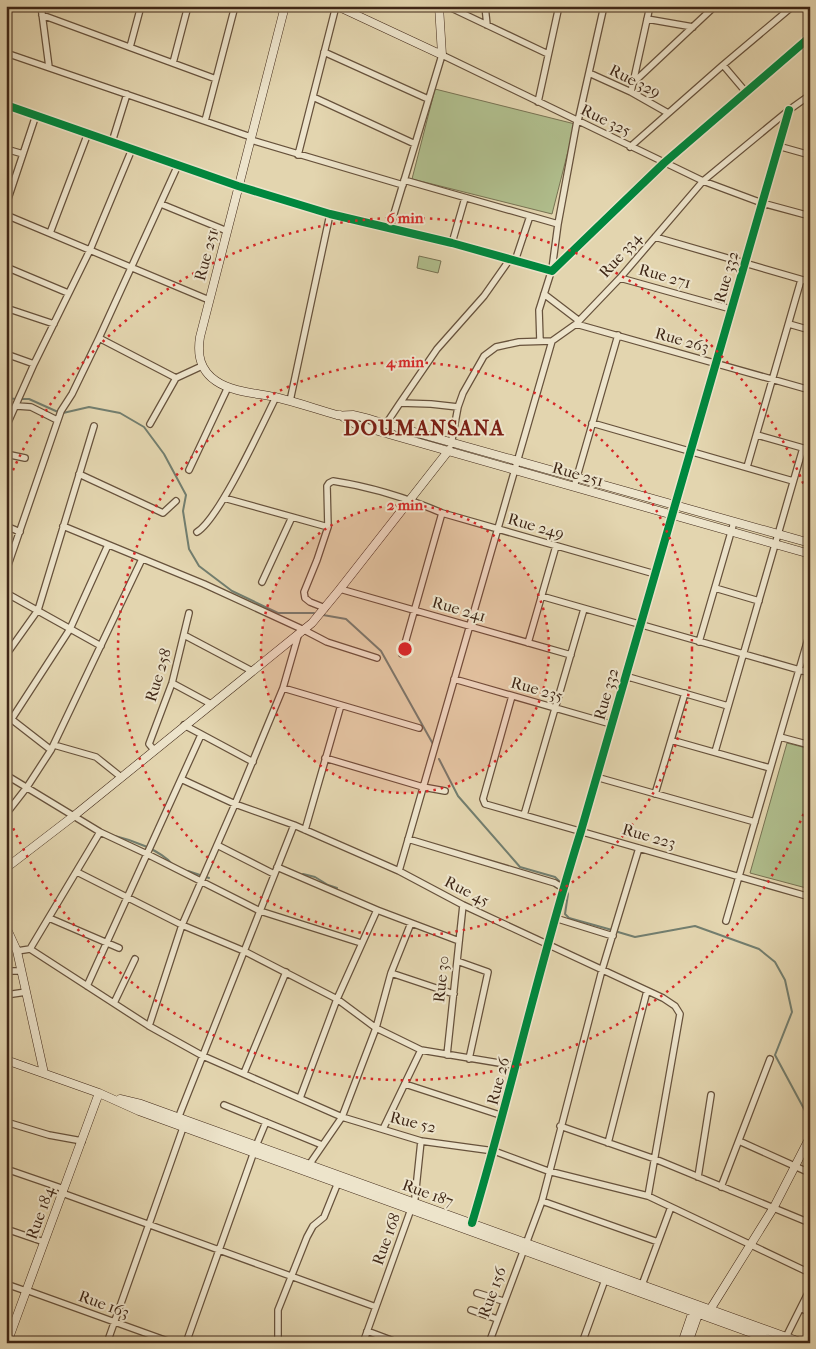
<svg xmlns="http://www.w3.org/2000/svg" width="816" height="1349" font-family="'IM FELL French Canon',serif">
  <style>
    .green { fill: #b0be8d; stroke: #777252 }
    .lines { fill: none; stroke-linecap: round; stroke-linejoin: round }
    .stream { stroke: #727e6f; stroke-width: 2 }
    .street-casing { stroke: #67523c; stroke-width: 8 }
    .secondary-casing { stroke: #3e2616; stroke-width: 9 }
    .street { stroke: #ede4cb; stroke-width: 5.5 }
    .secondary { stroke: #ede4cb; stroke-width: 8 }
    .cycleway-casing { stroke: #ede4cb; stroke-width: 11 }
    .cycleway { stroke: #00873e; stroke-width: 8 }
    .ring { fill: none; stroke: #d62828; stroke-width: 2.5; stroke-dasharray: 2.5 5 }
    .labels { text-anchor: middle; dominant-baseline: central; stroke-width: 4; stroke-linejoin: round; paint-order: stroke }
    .street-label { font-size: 16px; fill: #3e2616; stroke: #ede4cb }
    .district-label { font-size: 21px; font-weight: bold; letter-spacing: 1px; fill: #7a1f14; stroke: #ede4cb }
    .centre { fill: #d62828; stroke: #ede4cb; stroke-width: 2.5 }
    .ring-label { font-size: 15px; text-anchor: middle; font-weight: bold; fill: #d62828; stroke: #ede4cb; stroke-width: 4; stroke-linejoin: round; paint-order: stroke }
  </style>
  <rect width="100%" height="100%" fill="#e3d5af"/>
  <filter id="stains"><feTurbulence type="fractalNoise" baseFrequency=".004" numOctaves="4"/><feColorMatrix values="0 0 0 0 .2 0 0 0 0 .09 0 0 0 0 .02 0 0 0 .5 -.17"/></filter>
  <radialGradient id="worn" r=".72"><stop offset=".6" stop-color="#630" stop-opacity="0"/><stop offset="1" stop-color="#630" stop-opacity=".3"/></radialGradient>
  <!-- green -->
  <path class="green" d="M435 89 575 124 552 214 412 179Z
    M419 256 441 261 438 273 417 268Z
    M787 743 810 749V889L750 873Z"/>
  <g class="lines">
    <!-- stream -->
    <path class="stream" d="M6 398 16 399
      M21 399H29L58 412
      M63 413 89 407 120 413 144 427 164 454 186 495 183 511 189 549 199 566 232 591 278 613H314
      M323 615 346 619 381 651 433 744
      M439 759 458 796 520 867 555 877 561 883
      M115 836C132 840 160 850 172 864
      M188 871 209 878
      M303 874 315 877 328 885 337 888
      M567 891 568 894 565 914 569 918 612 930
      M618 932 635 937 695 926 759 949 775 962 785 980 792 1012 775 1055 810 1120"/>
    <defs>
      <path id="street" d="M41 6 49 67
        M447 6 548 54
        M485 6 487 25
        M801 6 810 8
        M42 15 216 79
        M647 19 693 27
        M130 47 141 6
        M324 52 428 99
        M6 53 251 137
        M173 63 188 6
        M723 65 745 91
        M589 73 631 92 668 113
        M634 82 715 6
        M631 92 650 6
        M313 97 415 144
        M538 102 559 6
        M6 105 238 186 330 214 452 243 552 271 664 163 810 37
        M205 121 235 6
        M578 121 604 6
        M251 140 403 185
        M112 142 127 94
        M778 146 810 155
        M630 147 723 65 793 6
        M6 149 23 154
        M298 155 336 6
        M404 180 558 224
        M161 204 227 231
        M6 205 36 115
        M6 215 209 300
        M390 227 442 55 703 181 762 203 810 216
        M50 233 88 133
        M655 237 810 282
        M452 243 465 198
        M515 261 530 216
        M6 267 68 293
        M620 278 731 309
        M544 294 578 320
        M6 308 54 324
        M576 324 810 390
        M789 324 810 330
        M99 338 176 378
        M540 341 539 310 552 269 558 224 577 121
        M552 341 576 324 620 278 703 181 789 110 810 95
        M6 354 34 364
        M290 401 330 214
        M400 403 437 349 484 296 510 259
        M17 406 31 407 57 420
        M592 423 793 481
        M150 424 176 378 202 366
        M386 424 400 403 431 404 458 407
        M6 427 34 364 90 250 132 149
        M757 435 810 450
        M451 445 458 407 463 393 484 356 496 347 519 342 552 341
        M6 454 25 458
        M747 467 801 280
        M189 470 228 387
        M79 474 163 513 176 501
        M574 487 618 335
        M224 498 328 527
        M6 526 20 532
        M63 526 204 584 304 630 327 642 377 658
        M197 532C219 519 262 425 276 397
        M6 571 61 411 72 394 99 338 178 165
        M262 582 292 517
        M715 588 759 601
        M340 589 571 655
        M6 593 101 646
        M541 596 810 673
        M325 608 310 602 305 598 304 592 317 560 328 527 327 486 329 483 333 481C372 487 407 498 442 513L655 574
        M184 635 252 671
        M699 642 734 522
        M528 643 556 546
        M402 654 442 513
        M6 655 38 610 94 426
        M625 676 728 706
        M454 679 611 724
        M172 683 211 704
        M283 688 419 728
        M512 696 483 799 485 804 810 897
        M6 715 51 750
        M11 720 70 629 108 545
        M184 725 253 762
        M780 737 810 745
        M671 740 770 768
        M54 745 96 757 121 777
        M154 750 149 744 172 683 189 613
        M715 752 803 448
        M325 758 423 787 445 791
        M6 775 100 832 147 854 260 911 361 943
        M596 777 755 822
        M181 779 235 804 294 825 399 871 463 905 663 998 675 1006 680 1014 648 1196
        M655 794 685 693
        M6 814 27 787 51 750 142 559
        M524 815 584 609
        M305 830 341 705
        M408 839 555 883 563 888
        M217 845 274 874
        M277 867 377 910 459 941
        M399 871 552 341
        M77 872 182 925 244 951 337 999 376 1028 421 1050 517 1066
        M49 918 119 948
        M555 918 613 936
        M726 921 810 632
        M30 949 149 1026 203 1056 342 1117 421 1141 494 1151 548 1171 648 1196 810 1273
        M17 951 30 949 100 832
        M457 961 488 972 469 1059
        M6 971H21
        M391 973 454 994
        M87 986 201 735
        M6 995 26 992
        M114 1003 135 959
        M149 1026 182 925 235 804 283 688 298 636
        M447 1055 463 905
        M244 1073 286 972
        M405 1084 503 1116
        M300 1098 337 999 377 910
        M224 1105 322 1145
        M177 1121 294 825
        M6 1122 49 1135 82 1141
        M560 1126 655 1159 810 1223
        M383 1129 421 1050
        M739 1141 810 1173
        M608 1143 647 991
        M309 1165 342 1117 376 1028 391 973 411 923
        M6 1169 64 1189
        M698 1177 711 1095
        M721 1187 770 1059
        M62 1193 376 1307
        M542 1201 658 1242
        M472 1223C511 1093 540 960 581 831L789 110
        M6 1229 44 1242
        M6 1284 26 1291
        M642 1285 671 1207
        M26 1290 173 1343
        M477 1293 503 1301
        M801 1308 810 1313
        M471 1310 497 1319
        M367 1331 399 1343
        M786 1337 810 1289
        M107 1343 184 1125
        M186 1343 256 1146 266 1122
        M278 1343V1310L307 1237 313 1226 324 1217 339 1180
        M363 1343 415 1198 421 1141
        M489 1343 542 1201 602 970 639 848
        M582 1343 606 1277"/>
      <path id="secondary" d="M285 6 200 337C197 355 200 370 216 381 232 392 256 393 275 397 296 402 316 409 337 415 342 416 347 415 353 415 364 417 375 421 386 424L810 543
        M337 6 442 55 439 6
        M340 415 357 425 810 554
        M6 868 75 815 312 623 340 589 449 450
        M6 927 17 951 44 1073
        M6 1060 99 1093 139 1111 779 1343
        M120 1099 141 1104 803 1343
        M708 1313 774 1207 810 1137
        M7 1343 99 1093
        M682 1343 694 1308
        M688 1343 700 1309"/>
    </defs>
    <!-- street casing -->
    <use href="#street" class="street-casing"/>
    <!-- secondary casing -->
    <use href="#secondary" class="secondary-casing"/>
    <!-- street -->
    <use href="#street" class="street"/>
    <!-- secondary -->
    <use href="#secondary" class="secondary"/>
    <defs>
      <path id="cycleway" d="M6 105 238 186 330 214 452 243 552 271 664 163 810 37
        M472 1223C511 1093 540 960 581 831L789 110"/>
    </defs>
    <!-- cycleway casing -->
    <use href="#cycleway" class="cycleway-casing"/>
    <!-- cycleway -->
    <use href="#cycleway" class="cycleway"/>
  </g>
  <!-- distance rings -->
  <circle cx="405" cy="649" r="144" fill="#d62828" fill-opacity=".12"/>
  <g class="ring">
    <circle cx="405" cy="649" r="144"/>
    <circle cx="405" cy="649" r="287"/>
    <path d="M809 800A431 431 0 0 1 7 814M7 484A431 431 0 0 1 809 498"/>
  </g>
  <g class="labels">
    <!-- street labels -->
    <g class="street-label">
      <text transform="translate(635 81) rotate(27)">Rue 329</text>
      <text transform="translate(606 120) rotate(26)">Rue 325</text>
      <text transform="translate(206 255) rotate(-75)">Rue 251</text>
      <text transform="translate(620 255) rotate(-48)">Rue 334</text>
      <text transform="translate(665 276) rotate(16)">Rue 271</text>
      <text transform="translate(726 277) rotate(-74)">Rue 332</text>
      <text transform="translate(682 340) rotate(16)">Rue 263</text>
      <text transform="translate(578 474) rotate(16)">Rue 251</text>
      <text transform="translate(536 526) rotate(16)">Rue 249</text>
      <text transform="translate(459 609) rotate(16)">Rue 241</text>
      <text transform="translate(158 675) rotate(-73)">Rue 258</text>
      <text transform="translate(537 689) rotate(16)">Rue 235</text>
      <text transform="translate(606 694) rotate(-74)">Rue 332</text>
      <text transform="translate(649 836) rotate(16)">Rue 223</text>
      <text transform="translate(467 891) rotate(27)">Rue 45</text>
      <text transform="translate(441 979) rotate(-84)">Rue 30</text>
      <text transform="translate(498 1081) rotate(-75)">Rue 26</text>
      <text transform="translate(413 1122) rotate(14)">Rue 52</text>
      <text transform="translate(428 1193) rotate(20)">Rue 187</text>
      <text transform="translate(40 1213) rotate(-70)">Rue 184</text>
      <text transform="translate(386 1239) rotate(-70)">Rue 168</text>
      <text transform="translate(492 1292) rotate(-70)">Rue 156</text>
      <text transform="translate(104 1304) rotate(20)">Rue 163</text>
    </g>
    <!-- district labels -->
    <g class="district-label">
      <text x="424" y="428">DOUMANSANA</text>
    </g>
  </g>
  <circle cx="405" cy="649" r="8" class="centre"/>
  <g class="ring-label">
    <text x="405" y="223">6 min</text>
    <text x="405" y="367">4 min</text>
    <text x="405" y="510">2 min</text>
  </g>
  <!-- margin -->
  <rect width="816" height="1349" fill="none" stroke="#e3d5af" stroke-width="25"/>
  <rect x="8" y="8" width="801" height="1334" fill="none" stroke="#3e2616" stroke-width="2.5"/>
  <rect x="12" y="12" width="791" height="1324" fill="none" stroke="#3e2616"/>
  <rect width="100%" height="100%" filter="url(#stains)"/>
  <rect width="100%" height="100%" fill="url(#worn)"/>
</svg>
